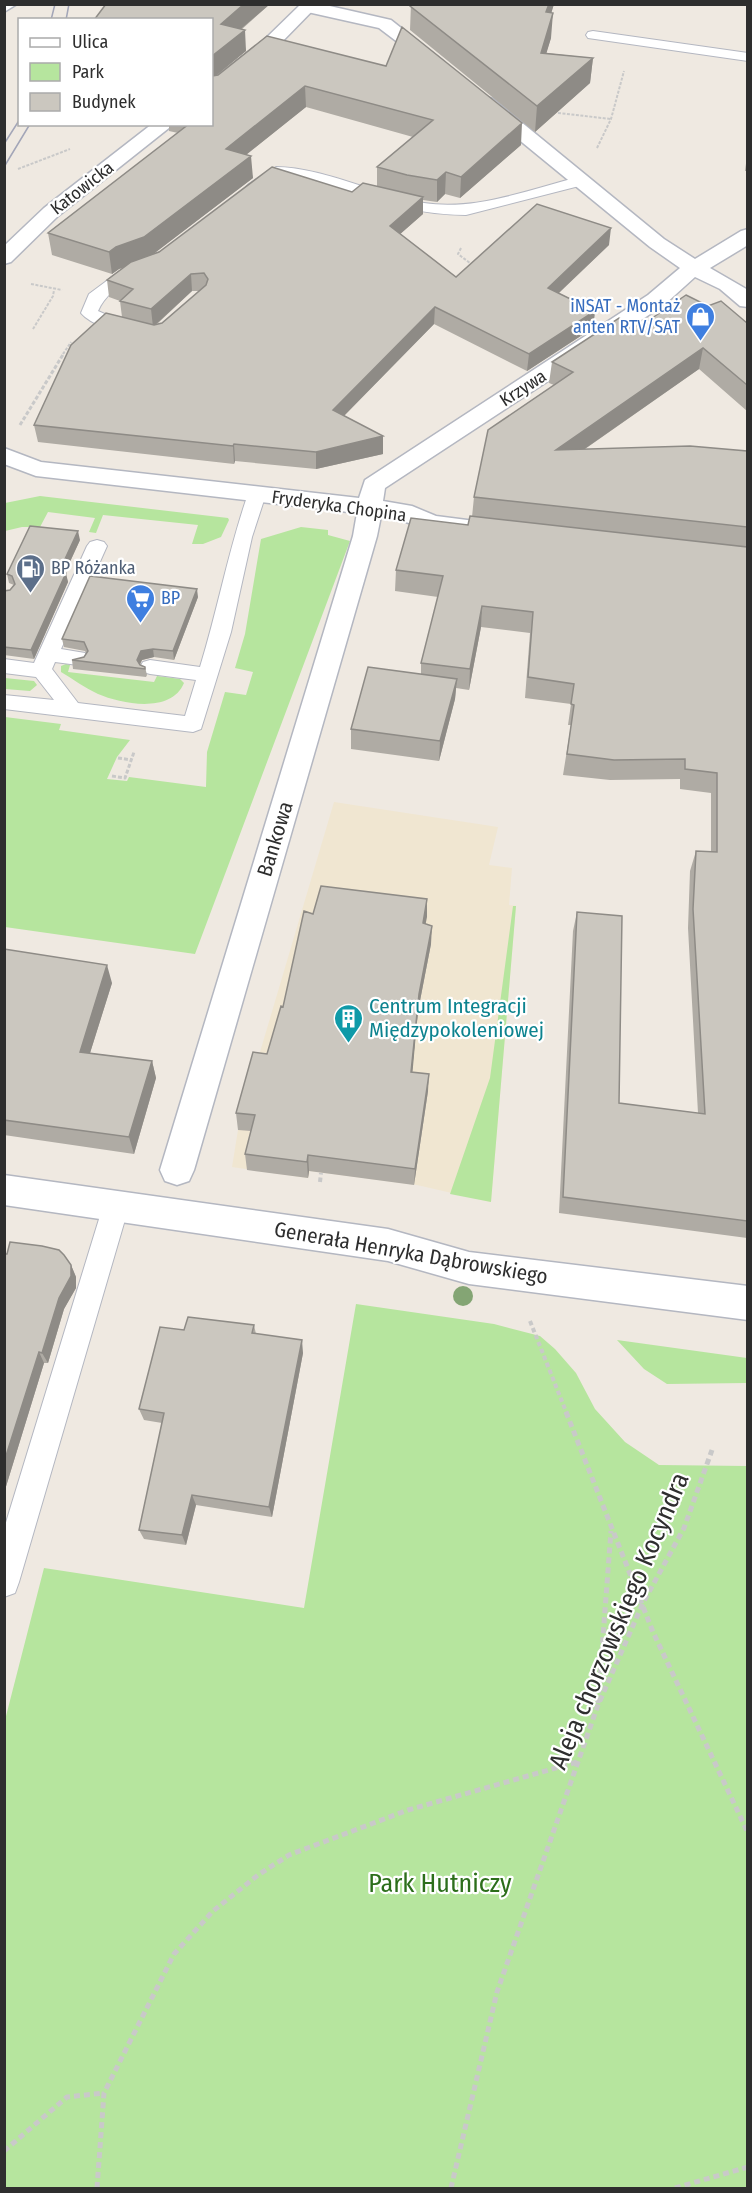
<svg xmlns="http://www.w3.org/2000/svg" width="752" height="2193" font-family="'Fira Sans Condensed',sans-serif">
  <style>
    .education { fill: #f0e6d1 }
    .green { fill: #b6e59e }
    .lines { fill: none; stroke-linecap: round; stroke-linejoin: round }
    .lane-casing { stroke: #b4b7c1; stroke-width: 2 }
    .street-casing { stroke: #b4b7c1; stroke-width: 3 }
    .secondary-casing { stroke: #b4b7c1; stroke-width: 3 }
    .path-far3 { stroke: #c9c9c9; stroke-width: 2; stroke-dasharray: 3 1.5; stroke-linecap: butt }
    .path-far2 { stroke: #c9c9c9; stroke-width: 3; stroke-dasharray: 4 2; stroke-linecap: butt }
    .path-far1 { stroke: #c9c9c9; stroke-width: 4; stroke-dasharray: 4.5 3; stroke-linecap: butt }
    .path { stroke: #c9c9c9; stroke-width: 5; stroke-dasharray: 6 4; stroke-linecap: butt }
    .lane { fill: #fff; fill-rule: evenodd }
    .street { fill: #fff; fill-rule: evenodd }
    .secondary { fill: #fff; fill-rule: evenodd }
    .tram { stroke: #a3a6b8; stroke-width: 1.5 }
    .tree { fill: #84a574 }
    .wall { fill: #afaba4; fill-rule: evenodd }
    .shaded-wall { fill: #8e8b86 }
    .building { fill: #cbc7bf; stroke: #8e8b86; stroke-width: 1.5 }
    .labels { text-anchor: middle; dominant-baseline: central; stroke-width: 4.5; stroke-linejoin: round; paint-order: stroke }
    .far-street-label { font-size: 18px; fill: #2e2e2e; stroke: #fff }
    .far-shop-label { font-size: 18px; fill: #366cbe; stroke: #fff; text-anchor: end }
    .far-service-label { font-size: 18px; fill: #4e5e75; stroke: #fff; text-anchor: start }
    .street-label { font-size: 21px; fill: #2e2e2e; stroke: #fff }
    .culture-label { font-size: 21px; fill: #0d838f; stroke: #fff; text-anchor: start }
    .near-street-label { font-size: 26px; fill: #2e2e2e; stroke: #fff }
    .near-park-label { font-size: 26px; fill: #2c6e1b; stroke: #fff }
  </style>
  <rect width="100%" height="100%" fill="#efe9e1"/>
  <!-- education -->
  <path class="education" d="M334 802 498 827 489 865 512 868 509 905 516 906 491 1202 417 1185 310 1171 308 1178 232 1167 238 1130 255 1069Z"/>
  <!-- green -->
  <path class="green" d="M40 496 228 518 229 520 221 537 203 544H192L198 525 103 515 96 533 89 532 95 518 48 512 40 527H22L5 531V503Z
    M301 527 328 530V535L350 541 195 954 5 927V717L61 724 59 730 130 740 117 757 107 779 127 781 129 777 206 787 207 752 225 692 246 695 253 672 235 668 245 634 261 539Z
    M66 664 70 665 68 672 154 682 157 676 180 679 184 683C171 714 122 704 98 694 85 688 73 679 61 672V666Z
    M5 678 34 681 37 685 30 691 5 689Z
    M513 906H516L491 1202 450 1194 490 1078Z
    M356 1304 494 1324 540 1336 555 1349 576 1373 595 1409 625 1442 659 1465 747 1466V2188H5V1720L44 1568 304 1608Z
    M617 1340 747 1358V1383L667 1384 644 1369Z"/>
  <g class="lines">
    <defs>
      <path id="lane" d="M593 31 748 53V61L588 38 586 35 588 32Z
        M276 167C322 167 376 195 424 203 477 211 531 189 582 176L590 181 587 184 466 215C406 215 349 193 292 177 272 177 264 194 249 190L246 187 249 184Z
        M137 265 145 270C141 275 138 274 133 277 119 284 104 297 98 311L116 319 138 325 140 329 138 333C123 336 91 325 81 313L89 294 120 271Z
        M257 488 264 490 266 494 252 537 231 632 201 729 193 732 4 709V695L54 700 36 677 4 673V659L34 663 87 546 90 542 97 540 104 542 107 546 61 649 85 653 88 658 85 663 78 665 55 662 52 669 78 703 185 716 196 680 150 674 143 672 140 667 143 662 150 660 200 667C218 609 228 551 248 494L250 490Z
        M116 1194 125 1198 129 1206 19 1582 15 1593 4 1597V1529L103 1206 107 1198Z"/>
      <path id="street" d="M4 4H17L4 12Z
        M302 4H321L391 20 444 62 441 66H429L379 28 303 11 300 7Z
        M486 97 493 99 664 239 695 259 741 231 748 229V245L710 268 748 290V307L740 306 720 289 695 277 664 305 385 488 383 501 412 506 436 516 475 521 478 527 475 533C442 541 412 520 381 516L377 536 194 1170 189 1181 177 1185 165 1181 160 1170 353 536 357 513 36 476 4 464V448L41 462 359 498 365 480 648 295 680 268 650 247 479 107 477 103 479 99Z"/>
      <path id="secondary" d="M301 4H319L275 49 218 94 212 95V81L263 41Z
        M152 124H174L58 216 11 262 4 264V246L44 208Z
        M4 1175 388 1229 469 1252 748 1286V1320L469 1284 388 1261 4 1205Z"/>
    </defs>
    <!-- lane casing -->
    <use href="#lane" class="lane-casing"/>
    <!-- street casing -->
    <use href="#street" class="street-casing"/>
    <!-- secondary casing -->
    <use href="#secondary" class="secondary-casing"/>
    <!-- path-far3 -->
    <path class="path-far3" d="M558 113 611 119
      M597 148 611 119 624 71
      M18 169 70 149
      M461 248 458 254 474 266
      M31 284 62 290
      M567 298 582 303
      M33 329 53 296 54 290
      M63 354 71 342"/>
    <!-- path-far2 -->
    <path class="path-far2" d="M20 425 64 353
      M118 758 132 760
      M112 776 125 778 134 752"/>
    <!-- path-far1 -->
    <path class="path-far1" d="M320 1182 321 1173
      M530 1321 567 1414"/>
    <!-- path -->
    <path class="path" d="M566 1412 653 1632 748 1833
      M598 1703 611 1531
      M4 2151 67 2097 104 2093
      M97 2188 104 2093 174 1954 213 1911 258 1875 289 1855 408 1810 577 1762
      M451 2188 497 1992 598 1705 643 1603 684 1528 712 1450
      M675 2188 748 2167"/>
    <!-- lane -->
    <use href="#lane" class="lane"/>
    <!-- street -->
    <use href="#street" class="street"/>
    <!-- secondary -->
    <use href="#secondary" class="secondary"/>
    <!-- tram -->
    <path class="tram" d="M51 20 55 4
      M66 20 69 4
      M4 144 20 119
      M4 167 30 124"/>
  </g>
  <!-- trees -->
  <circle class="tree" cx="463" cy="1296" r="10"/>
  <!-- wall -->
  <path class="wall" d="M270 4 241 30 246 51 216 75 267 36 521 145 460 198 445 194 437 202 423 200V214L400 234 456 277 609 245 559 293 595 311 593 328 527 371 434 324 344 416 383 454 316 469 235 461 234 464 38 442 34 425 122 317 120 301 109 297 107 280 123 268 119 269 112 274 52 255 48 233 178 133 169 131V124H212V20ZM306 107 413 137 377 167V186L352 192 154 253 253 178 246 155ZM192 291H199L162 323 156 325Z
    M411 4H554L551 13V38L546 53 593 58 590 83 535 132 410 30Z
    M747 156V171H745Z
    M708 306 747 323V411L699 369 585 449 747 451V1238L559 1213 573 931 577 912 619 1103 698 1113 688 928 690 871 696 851 711 852V793L680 789V779L610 780 563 775 571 725H568L571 704 525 698 530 633 481 627 469 690 456 688 455 699 439 761 351 749V729L421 674V663L438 597 395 591 396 570 468 525 472 517 474 497 554 385 549 383 552 362 639 327Z
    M80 540 65 573 68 582 34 659 4 655V591L10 590 14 585 9 583 7 574Z
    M198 597 174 660 154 657 142 660 140 665 145 667 147 675 146 677 73 669 72 660 84 657 86 653 85 651 64 647 62 639Z
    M427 899 425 924 431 944 418 1011 412 1072 428 1091 414 1185 309 1171 308 1178 247 1170 245 1154 251 1131 238 1130 236 1113 267 1054 313 914Z
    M4 949 112 983 90 1053 152 1061 156 1078 134 1154 4 1135Z
    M4 1254 71 1265 76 1277V1288L64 1309 48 1363H44L4 1493Z
    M254 1325 256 1334 303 1353 272 1517 196 1505 186 1545 144 1539 139 1530 162 1423 144 1420 139 1409 184 1330Z"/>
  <!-- shaded-wall -->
  <path class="shaded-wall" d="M244 4H270L222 45 221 24Z
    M549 4H554L544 37 546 12Z
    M553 13 551 38 539 78 541 53Z
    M245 30 246 51 212 79V56Z
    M593 58 590 83 535 132 537 106Z
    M305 86 306 107 227 170 226 149Z
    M522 123 521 145 460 198 461 177Z
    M251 156 253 178 147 259 119 269 112 274 109 252Z
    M446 172 445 194 437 202V180Z
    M423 197V214L390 243V226Z
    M611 228 609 245 546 305 548 288Z
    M191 274 192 291 153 327 151 309Z
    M435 307 434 324 333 427V410Z
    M595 311 593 328 527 371 529 354Z
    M703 348 699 369 553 471 556 450Z
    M383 436V454L316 469V452Z
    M234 444 235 461 234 464 233 446Z
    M78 531 80 540 61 581 59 572Z
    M66 573 68 582 34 659 31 650Z
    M197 589 198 597 174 660 173 651Z
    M482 606 481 627 469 690 470 669Z
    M153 649 154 657 142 660 138 668 137 660 141 651Z
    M457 679 455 699 439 761 440 741Z
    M427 899V917L422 942 423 923Z
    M432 926 431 944 418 1011 411 1089V1072L419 994Z
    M107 965 112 983 85 1069 80 1052Z
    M152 1061 156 1078 134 1154 129 1137Z
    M429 1074 428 1091 414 1185 415 1169Z
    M308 1155 309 1171 308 1178 307 1162Z
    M71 1265 76 1277V1288L64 1309 48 1363 42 1353 59 1298Z
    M302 1340 303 1353 272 1517 269 1507Z
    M39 1352 44 1363 4 1493V1462Z
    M192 1495 196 1505 186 1545 182 1535Z"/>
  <!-- building -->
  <path class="building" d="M106 4H244L221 24 245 30 212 56V20H94Z
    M411 4H549L546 12 553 13 541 53 593 58 537 106 410 6Z
    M402 27 522 123 461 177 446 172 437 180 407 175 377 167 433 120 305 86 226 149 251 156 144 237 116 247 109 252 48 233 189 124H212V76L218 75 267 36 386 66Z
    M272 167 352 192 363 183 423 197 390 226 456 277 537 204 611 228 548 288 595 311 529 354 435 307 333 410 383 436 316 452 234 444 233 446 34 425 71 345 106 313 154 325 162 323 206 285 208 279 204 273 191 274 151 309 120 301 133 289 107 280 131 262 159 252Z
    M686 295 708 306 721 301 747 323V385L703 348 556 450 690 446 747 451V527L474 497 488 430 573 372 552 362 619 318 639 327Z
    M470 516 747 547V1221L563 1197 577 912 622 916 619 1103 705 1114 693 909 696 851 717 852V773L685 769V759L614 760 567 754 574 705 571 704 574 684 528 677 533 612 482 606 470 669 421 663 443 576 396 570 411 518 468 525Z
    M30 526 78 531 59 572 66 573 31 650 4 647V591L10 590 15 584 12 576 7 574Z
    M90 576 197 589 173 651 153 649 141 651 137 660 140 665 145 667V669L72 660 84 657 88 651 84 642 62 639Z
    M368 667 457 679 440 741 351 729Z
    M321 886 427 899 423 923 432 926 419 994 411 1072 429 1074 415 1169 308 1155 307 1162 245 1154 255 1115 236 1113 253 1052 267 1054 281 1006 283 1007 304 911 313 914Z
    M4 949 107 965 80 1052 152 1061 129 1137 4 1120Z
    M10 1242 42 1246 59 1250 64 1255 71 1265V1276L59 1298 42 1353 39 1352 4 1462V1254H7Z
    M188 1317 254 1325 252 1333 302 1340 269 1507 192 1495 182 1535 139 1530 164 1413 139 1409 160 1327 184 1330Z"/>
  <!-- icons -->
  <defs>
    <symbol id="shop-pin" viewBox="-11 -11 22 30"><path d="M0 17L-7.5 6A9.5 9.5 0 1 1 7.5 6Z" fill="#3f7fe0" stroke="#fff"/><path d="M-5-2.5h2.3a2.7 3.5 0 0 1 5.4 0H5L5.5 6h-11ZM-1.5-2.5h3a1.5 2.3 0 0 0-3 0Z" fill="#fff"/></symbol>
    <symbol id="fuel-pin" viewBox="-11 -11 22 30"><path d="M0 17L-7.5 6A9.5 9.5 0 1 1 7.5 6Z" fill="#5c6f8a" stroke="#fff"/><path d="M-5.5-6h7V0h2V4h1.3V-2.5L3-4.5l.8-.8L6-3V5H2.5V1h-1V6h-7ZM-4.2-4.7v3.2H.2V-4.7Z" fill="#fff"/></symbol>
    <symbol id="supermarket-pin" viewBox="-11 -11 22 30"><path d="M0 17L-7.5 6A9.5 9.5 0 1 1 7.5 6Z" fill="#3f7fe0" stroke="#fff"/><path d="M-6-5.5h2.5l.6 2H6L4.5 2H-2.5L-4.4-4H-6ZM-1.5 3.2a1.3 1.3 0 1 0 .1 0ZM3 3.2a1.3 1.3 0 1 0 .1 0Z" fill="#fff"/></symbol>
    <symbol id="building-pin" viewBox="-11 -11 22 30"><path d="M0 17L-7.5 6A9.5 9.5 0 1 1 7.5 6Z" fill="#0f9aa8" stroke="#fff"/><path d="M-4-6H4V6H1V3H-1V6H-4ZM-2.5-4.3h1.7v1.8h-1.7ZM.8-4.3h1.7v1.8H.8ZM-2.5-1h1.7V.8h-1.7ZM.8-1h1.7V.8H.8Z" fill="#fff"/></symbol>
  </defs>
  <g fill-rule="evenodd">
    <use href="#shop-pin" x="684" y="300" width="33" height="45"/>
    <use href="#fuel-pin" x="14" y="552" width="33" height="45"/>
    <use href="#supermarket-pin" x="124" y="582" width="33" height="45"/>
    <use href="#building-pin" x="332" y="1002" width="33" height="45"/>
  </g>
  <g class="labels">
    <!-- far-street labels -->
    <g class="far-street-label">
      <text transform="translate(82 188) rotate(-38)">Katowicka</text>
      <text transform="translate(523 388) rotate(-33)">Krzywa</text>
      <text transform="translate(339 506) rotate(8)">Fryderyka Chopina</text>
    </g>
    <!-- far-shop labels -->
    <g class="far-shop-label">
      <text x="680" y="306">iNSAT - Montaż<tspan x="680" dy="21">anten RTV/SAT</tspan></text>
      <text x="161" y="598" text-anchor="start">BP</text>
    </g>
    <!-- far-service labels -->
    <g class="far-service-label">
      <text x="51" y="568">BP Różanka</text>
    </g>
    <!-- street labels -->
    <g class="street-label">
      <text transform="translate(275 839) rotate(-73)">Bankowa</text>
      <text transform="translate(411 1253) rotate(10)">Generała Henryka Dąbrowskiego</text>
    </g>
    <!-- culture labels -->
    <g class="culture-label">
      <text x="369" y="1006">Centrum Integracji<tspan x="369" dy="24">Międzypokoleniowej</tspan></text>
    </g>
    <!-- near-street labels -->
    <g class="near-street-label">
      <text transform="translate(619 1621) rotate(-67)">Aleja chorzowskiego Kocyndra</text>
    </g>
    <!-- near-park labels -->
    <g class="near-park-label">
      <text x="440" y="1883">Park Hutniczy</text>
    </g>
  </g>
  <!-- border -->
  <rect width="752" height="2193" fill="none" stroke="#2e2e2e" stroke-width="12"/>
  <!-- legend -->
  <rect x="18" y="18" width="195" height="108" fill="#ffffff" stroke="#ababab" stroke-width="1.5"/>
  <rect x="30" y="38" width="30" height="9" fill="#ffffff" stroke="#ababab" stroke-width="1.5"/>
  <text x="72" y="48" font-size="18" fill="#2e2e2e">Ulica</text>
  <rect x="30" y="63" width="30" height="18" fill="#b6e59e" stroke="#ababab" stroke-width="1.5"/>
  <text x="72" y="78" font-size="18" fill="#2e2e2e">Park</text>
  <rect x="30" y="93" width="30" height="18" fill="#cbc7bf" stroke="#ababab" stroke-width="1.5"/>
  <text x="72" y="108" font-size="18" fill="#2e2e2e">Budynek</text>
</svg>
